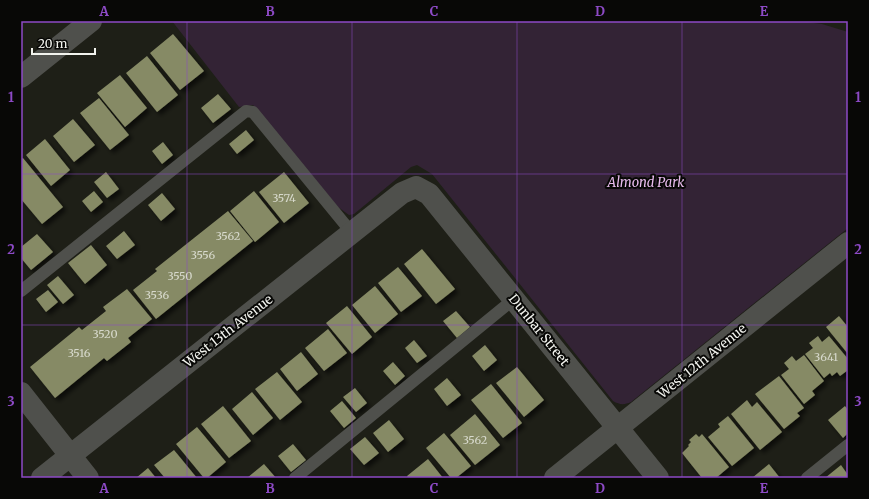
<svg xmlns="http://www.w3.org/2000/svg" width="869" height="499" font-family="Merriweather,serif">
  <style>
    .green { fill: #332335 }
    .building { fill: #868a65; filter: url(#shadow) }
    .lines { fill: none; stroke-linecap: round; stroke-linejoin: round }
    .service { stroke: #4f504c; stroke-width: 12 }
    .minor { stroke: #4f504c; stroke-width: 22 }
    .grid { fill: none; stroke: #8d4ac6; stroke-width: 1; stroke-opacity: 0.55 }
    .labels { text-anchor: middle; dominant-baseline: central; stroke-width: 4; stroke-linejoin: round; paint-order: stroke }
    .number-label { font-size: 11px; fill: #d7d9cc }
    .park-label { font-size: 13px; font-style: italic; fill: #e9bcee; stroke: #080806 }
    .street-label { font-size: 13px; fill: #f2f3ee; stroke: #080806 }
    .neatline { fill: none; stroke: #8d4ac6; stroke-width: 1.5 }
    .grid-label { font-size: 13px; text-anchor: middle; font-weight: bold; fill: #8d4ac6 }
  </style>
  <defs>
    <filter id="shadow"><feDropShadow dx="3.5" dy="3.5" stdDeviation="2" flood-color="#0009"/></filter>
  </defs>
  <rect width="100%" height="100%" fill="#1e1f17"/>
  <!-- green -->
  <path class="green" d="M172 21H799L822 24 848 32V228L631 402C624 405 620 405 613 401L432 174 417 165 411 167 354 214 349 215 338 207 253 105 239 107Z"/>
  <!-- building -->
  <path class="building" d="M173 34 204 71 180 90 150 53Z
    M147 56 178 95 157 112 126 73Z
    M120 75 147 108 125 127 97 93Z
    M218 94 231 109 213 123 201 108Z
    M99 98 129 135 110 150 80 113Z
    M73 119 95 145 74 162 53 136Z
    M246 130 254 140 237 154 229 144Z
    M45 139 70 170 51 186 26 155Z
    M163 142 173 155 162 164 152 151Z
    M23 158 63 207 42 224 21 199V159Z
    M106 172 119 189 107 198 94 182Z
    M284 172 309 203 284 223 259 192Z
    M94 191 103 202 91 212 82 201Z
    M254 191 279 222 255 242 230 211Z
    M162 193 175 209 161 221 148 205Z
    M228 211 253 241 156 319 133 290 157 271 155 269Z
    M124 231 135 245 117 259 106 246Z
    M37 234 53 252 31 270 21 258V247Z
    M91 245 107 265 85 284 68 263Z
    M422 249 455 289 436 304 404 264Z
    M398 267 422 296 401 312 378 283Z
    M58 276 74 295 63 304 47 285Z
    M375 286 398 314 375 333 352 305Z
    M127 289 152 319 128 338 131 342 107 361 104 358 55 398 30 367 79 327 82 330 106 311 103 307Z
    M48 290 58 302 46 312 36 299Z
    M347 306 372 337 352 354 326 323Z
    M456 311 470 327 457 338 443 321Z
    M839 316 847 326 848 325V354L826 327Z
    M328 329 347 353 324 371 305 348Z
    M818 336 822 342 829 336 848 359V370L840 376 837 372 832 376 830 373 824 378 805 354 813 348 809 343Z
    M414 340 427 356 417 363 405 348Z
    M485 345 497 360 484 371 472 356Z
    M301 352 318 374 297 391 280 369Z
    M804 355 824 381 812 391 815 395 804 404 781 375 789 369 784 363 792 356 796 361Z
    M393 362 405 376 395 385 383 371Z
    M517 367 544 400 524 417 496 383Z
    M277 372 302 402 280 420 255 389Z
    M779 376 804 408 797 413 800 416 784 429 755 394Z
    M447 378 461 395 447 406 434 389Z
    M491 384 522 423 503 438 471 400Z
    M355 388 367 403 356 412 343 397Z
    M252 392 273 418 253 435 232 409Z
    M747 400 752 407 757 402 782 432 760 450 731 414Z
    M342 401 356 418 344 428 330 411Z
    M223 406 251 441 229 458 201 424Z
    M845 406 848 410V433L843 438 828 420Z
    M475 414 500 445 475 465 450 435Z
    M728 416 754 448 732 466 708 437 720 427 718 424Z
    M389 420 404 439 388 452 373 433Z
    M197 427 226 462 207 478H204L176 444Z
    M444 433 471 466 456 478H451L426 448Z
    M696 434 699 437 702 434 729 467 716 478H702L682 453 689 446 688 445 691 442 689 440Z
    M365 437 379 453 364 465 350 449Z
    M293 444 306 460 291 472 278 456Z
    M174 450 197 478H165L154 465Z
    M428 459 443 478H408L407 476Z
    M264 464 276 478H247Z
    M769 464 780 478H752Z
    M841 465 848 475V478H825Z
    M148 468 156 478H136Z"/>
  <g class="lines">
    <!-- service -->
    <path class="service" d="M21 291 246 111 253 112 352 233
      M295 478 514 299
      M807 478 848 445"/>
    <!-- minor -->
    <path class="minor" d="M21 77 91 21
      M21 393 88 478
      M42 478 402 193 416 187 429 194 658 478
      M555 478 848 243"/>
  </g>
  <!-- grid -->
  <path class="grid" d="M187 21V478M352 21V478M517 21V478M682 21V478M21 174H848M21 325H848"/>
  <g class="labels">
    <!-- number labels -->
    <g class="number-label">
      <text x="284" y="198">3574</text>
      <text x="228" y="236">3562</text>
      <text x="203" y="255">3556</text>
      <text x="180" y="276">3550</text>
      <text x="157" y="295">3536</text>
      <text x="105" y="334">3520</text>
      <text x="79" y="353">3516</text>
      <text x="826" y="357">3641</text>
      <text x="475" y="440">3562</text>
    </g>
    <!-- park labels -->
    <g class="park-label">
      <text x="646" y="182">Almond Park</text>
    </g>
    <!-- street labels -->
    <g class="street-label">
      <text transform="translate(539 330) rotate(51)">Dunbar Street</text>
      <text transform="translate(228 331) rotate(-38)">West 13th Avenue</text>
      <text transform="translate(702 361) rotate(-39)">West 12th Avenue</text>
    </g>
  </g>
  <!-- border -->
  <rect width="869" height="499" fill="none" stroke="#080806" stroke-width="44"/>
  <!-- scale -->
  <path d="M32 48v6h63v-6" fill="none" stroke="#f2f3ee" stroke-width="2"/>
  <text x="38" y="48" font-size="12" fill="#f2f3ee" stroke="#080806" stroke-width="3" paint-order="stroke">20 m</text>
  <rect x="22" y="22" width="825" height="455" class="neatline"/>
  <g class="grid-label">
    <text x="104" y="16">A</text>
    <text x="270" y="16">B</text>
    <text x="434" y="16">C</text>
    <text x="600" y="16">D</text>
    <text x="764" y="16">E</text>
    <text x="11" y="102">1</text>
    <text x="858" y="102">1</text>
    <text x="11" y="254">2</text>
    <text x="858" y="254">2</text>
    <text x="11" y="406">3</text>
    <text x="858" y="406">3</text>
    <text x="104" y="493">A</text>
    <text x="270" y="493">B</text>
    <text x="434" y="493">C</text>
    <text x="600" y="493">D</text>
    <text x="764" y="493">E</text>
  </g>
</svg>
